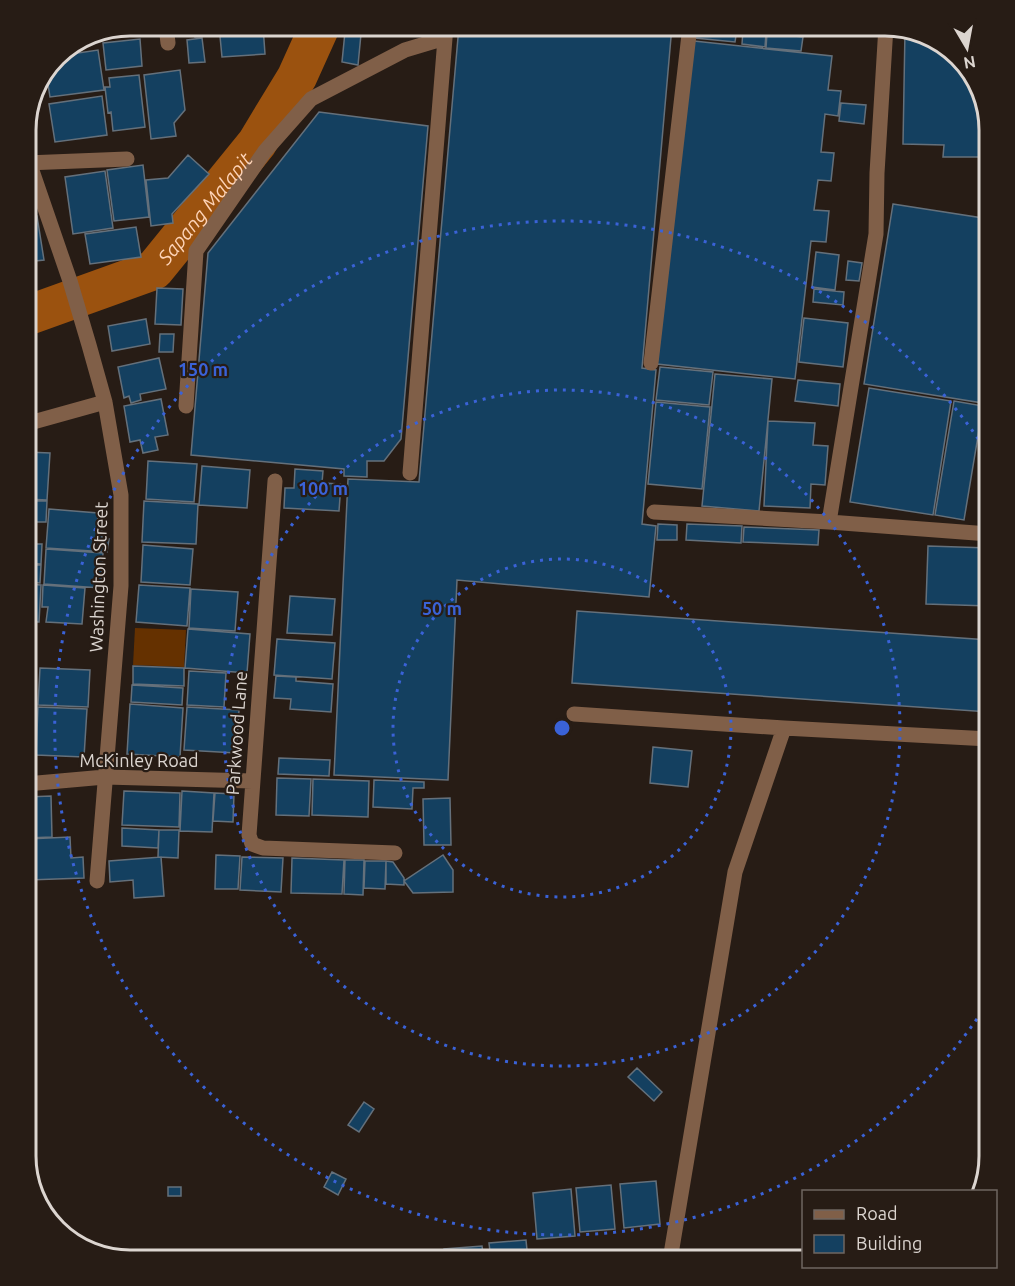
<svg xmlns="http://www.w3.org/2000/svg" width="1015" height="1286" font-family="Ubuntu,sans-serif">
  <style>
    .green { fill: #653100 }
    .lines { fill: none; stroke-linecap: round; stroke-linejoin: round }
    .river { stroke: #9b520f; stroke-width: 40 }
    .building { fill: #144060; stroke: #64707b; stroke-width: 1.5 }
    .minor { stroke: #805f48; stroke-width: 15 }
    .ring { fill: none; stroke: #3a62d7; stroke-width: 3; stroke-dasharray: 3 6 }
    .labels { text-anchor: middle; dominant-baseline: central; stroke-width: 4.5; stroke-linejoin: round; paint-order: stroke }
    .street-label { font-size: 18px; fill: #dcd5d0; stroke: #271c15 }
    .water-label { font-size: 20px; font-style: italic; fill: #fdd3b7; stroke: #271c15 }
    .rim { fill: none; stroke: #dcd5d0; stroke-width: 3 }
    .centre { fill: #3a62d7; stroke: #271c15; stroke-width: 3 }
    .ring-label { font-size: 18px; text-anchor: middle; font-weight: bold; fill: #3a62d7; stroke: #271c15; stroke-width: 4.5; stroke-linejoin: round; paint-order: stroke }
  </style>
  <rect width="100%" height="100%" fill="#271c15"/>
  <!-- green -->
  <path class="green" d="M135 628 186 630 184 667 133 665Z"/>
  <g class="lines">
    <!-- river -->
    <path class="river" id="s1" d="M26 316 154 270 257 143 297 77 320 26"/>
  </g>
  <!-- building -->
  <path class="building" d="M181 26H218L219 35 195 37 194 26 181 27Z
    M219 26H263L265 54 222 57Z
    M459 26H672L642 368 656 370 642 524 656 526 649 597 457 580 448 780 334 775 348 479 419 482Z
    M696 26H732V29H737L735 42 695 38Z
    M743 30 766 33 765 47 742 44Z
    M905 30 937 40 972 72 990 130 989 157H943L944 145 903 144Z
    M345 32 361 34 358 65 342 62Z
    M767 33 803 37 801 51 766 48Z
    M202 38 205 62 189 63 187 40Z
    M140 39 142 66 106 70 103 43Z
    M694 41 832 56 828 90 841 91 838 116 825 114 821 152 834 153 831 181 818 180 814 210 829 211 826 242 811 241 795 379 657 364Z
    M98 50 104 90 50 97 46 72 58 56Z
    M180 70 185 110 174 123 176 136 151 139 144 75Z
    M139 75 145 127 113 131 111 112 108 113 105 87H110L109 78Z
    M102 96 107 135 55 142 49 104Z
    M841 103 866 105 864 124 839 121Z
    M319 112 428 126 401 439 384 461H367V477L344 476V469L191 455 208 253Z
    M188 155 209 174 172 214 173 223 151 226 146 180 168 178Z
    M143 165 149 217 114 221 107 170Z
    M105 171 113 228 73 234 65 177Z
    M893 204 989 219V404L864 384Z
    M26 208H28L29 217 37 216 44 260 26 262Z
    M136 227 141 257 90 264 85 234Z
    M816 252 839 255 835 290 812 287Z
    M848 261 862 263 859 281 846 280Z
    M157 288 183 289 181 325 155 324Z
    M814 289 844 292 843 305 813 302Z
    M804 318 848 323 843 367 799 362Z
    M146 319 150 344 112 351 108 326Z
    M160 334H174L173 352H159Z
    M159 358 166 389 140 394 141 400 131 403 129 396 124 398 118 367Z
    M660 367 713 372 709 405 656 400Z
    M715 374 772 379 759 511 702 506Z
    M798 380 840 384 838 406 795 401Z
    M869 388 951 401 933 515 850 502Z
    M161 399 168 435 155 437 158 450 143 453 140 440 130 442 124 406Z
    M954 401 983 406 964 520 935 515Z
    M656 402 710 407 702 489 648 484Z
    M768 421 815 423 813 445 828 446 825 485 811 484 810 508 764 506Z
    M26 452 50 453 47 500 26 499Z
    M148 461 197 464 194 502 146 499Z
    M202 466 250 470 247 508 199 505Z
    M295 469 323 471 322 483 341 484 339 511 284 508 285 488H294Z
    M26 501H47L46 522H26Z
    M144 501 198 504 196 544 142 542Z
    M49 509 98 513 97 531H102V539H109L107 552 46 548Z
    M658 524 677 525V540H657Z
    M687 524 742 526 741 543 686 540Z
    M744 527 819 530 818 545 743 542Z
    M26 544H42L41 564 26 563Z
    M143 545 193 549 190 585 141 582Z
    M928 546 989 548V606L926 604Z
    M46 549 103 553 101 588 44 584Z
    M26 565H41L40 583 26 582Z
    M26 584 41 585 39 622H26Z
    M43 585 85 588 82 624 46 622 48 607H42Z
    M139 585 190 588 187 626 136 622Z
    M191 589 238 592 235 631 189 628Z
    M290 596 335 599 332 635 287 633Z
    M577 611 989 640V712L572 683Z
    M188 629 250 634 247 673 185 668Z
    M26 630H32L30 666H26Z
    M277 639 335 643 332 679 274 675Z
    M133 666 184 668V686L133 684Z
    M26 667 35 668 32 701H26Z
    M40 668 90 670 88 707 38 705Z
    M189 671 226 673 224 707 187 705Z
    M276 676 296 677V681L333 684 331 712 290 709 291 699 274 698Z
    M132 685 183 688 182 705 131 702Z
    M130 704 183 708 180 757 127 754Z
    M26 706 36 707 34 757H26Z
    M38 707 87 709 84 757 36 755Z
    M187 707 239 710 236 753 184 750Z
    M653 747 692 751 688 787 650 783Z
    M279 758 330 760 329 776 278 774Z
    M277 778 311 779 309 816 276 815Z
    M313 779 369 781 368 817 312 815Z
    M374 780 424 782V788H413L412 809 373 807Z
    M124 791 180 793 179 827 122 825Z
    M182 791 214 793 212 832 180 831Z
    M215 793 234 794 233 822 213 821Z
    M51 796 52 837 26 838V797Z
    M450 798 451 845H424L423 799Z
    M122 828 159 830 158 848 122 846Z
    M159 830H179L178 858 158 857Z
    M70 837 71 858 83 857 84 878 28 880 27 839Z
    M216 855 240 856 238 889H215Z
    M443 855 453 870V892L413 893 404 881Z
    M161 857 164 896 134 898 133 880 110 882 109 861Z
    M242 857 283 858 281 892 240 890Z
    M292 858 344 860 342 894 291 893Z
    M345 860H364L363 895 344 894Z
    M365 861H386L385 889 364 888Z
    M386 861 393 862 404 878V885L386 884Z
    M637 1068 662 1092 654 1101 628 1077Z
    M364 1102 374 1109 359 1132 348 1125Z
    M332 1172 346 1179 338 1195 324 1187Z
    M656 1181 660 1224 624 1228 620 1184Z
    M611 1185 615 1229 580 1232 576 1188Z
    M168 1187H181V1196H168Z
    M571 1189 575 1236 537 1239 533 1193Z
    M526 1240 528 1260H491L489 1243Z
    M482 1246 484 1260H445L444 1249Z"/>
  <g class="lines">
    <!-- minor -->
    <path class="minor" d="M166 26 168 43
      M26 143 29 162 70 281 89 345 105 402 121 495V586L97 881
      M26 163 127 159
      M651 363 690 26
      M186 406 196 251 265 151 311 99 405 50 445 38
      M26 424 105 402
      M410 473 446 26
      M275 481 249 835 252 844 263 848 395 853
      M654 512 829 522 989 534
      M829 522 876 234 877 173 886 26
      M574 714 784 728 989 739
      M26 784 105 777 252 781
      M670 1260 735 872 784 728"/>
  </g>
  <!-- distance rings -->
  <g class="ring">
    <circle cx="562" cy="728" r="169"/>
    <circle cx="562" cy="728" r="338"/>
    <path d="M987 1004A507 507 0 1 1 987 452"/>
  </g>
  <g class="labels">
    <!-- street labels -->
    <g class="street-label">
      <text transform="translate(98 577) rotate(-88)">Washington Street</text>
      <text transform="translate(236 733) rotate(-86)">Parkwood Lane</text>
      <text x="139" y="760">McKinley Road</text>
    </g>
    <!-- water labels -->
    <g class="water-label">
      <text stroke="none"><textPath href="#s1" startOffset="216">Sapang Malapit</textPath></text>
    </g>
  </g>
  <!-- crop -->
  <path d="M0 0H1015V1286H0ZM130 36H885A94 94 0 0 1 979 130V1156A94 94 0 0 1 885 1250H130A94 94 0 0 1 36 1156V130A94 94 0 0 1 130 36Z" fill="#271c15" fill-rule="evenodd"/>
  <path class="rim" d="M130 36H885A94 94 0 0 1 979 130V1156A94 94 0 0 1 885 1250H130A94 94 0 0 1 36 1156V130A94 94 0 0 1 130 36Z"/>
  <circle cx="562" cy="728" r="9" class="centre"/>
  <g class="ring-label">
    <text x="203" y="376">150 m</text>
    <text x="323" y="495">100 m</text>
    <text x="442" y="615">50 m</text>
  </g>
  <!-- legend -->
  <rect x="802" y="1190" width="195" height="78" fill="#271c15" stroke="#6f6660" stroke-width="1.5"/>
  <rect x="814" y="1210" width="30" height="9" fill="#805f48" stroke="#6f6660" stroke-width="1.5"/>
  <text x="856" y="1220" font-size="18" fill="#dcd5d0">Road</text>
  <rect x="814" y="1235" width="30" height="18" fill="#144060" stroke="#6f6660" stroke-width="1.5"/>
  <text x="856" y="1250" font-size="18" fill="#dcd5d0">Building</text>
  <!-- north arrow -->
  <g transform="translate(967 48) rotate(170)" stroke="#271c15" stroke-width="4.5" paint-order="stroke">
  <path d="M0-4.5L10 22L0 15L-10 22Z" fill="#dcd5d0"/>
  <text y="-9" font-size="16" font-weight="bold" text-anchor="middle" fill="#dcd5d0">N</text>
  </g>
</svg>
